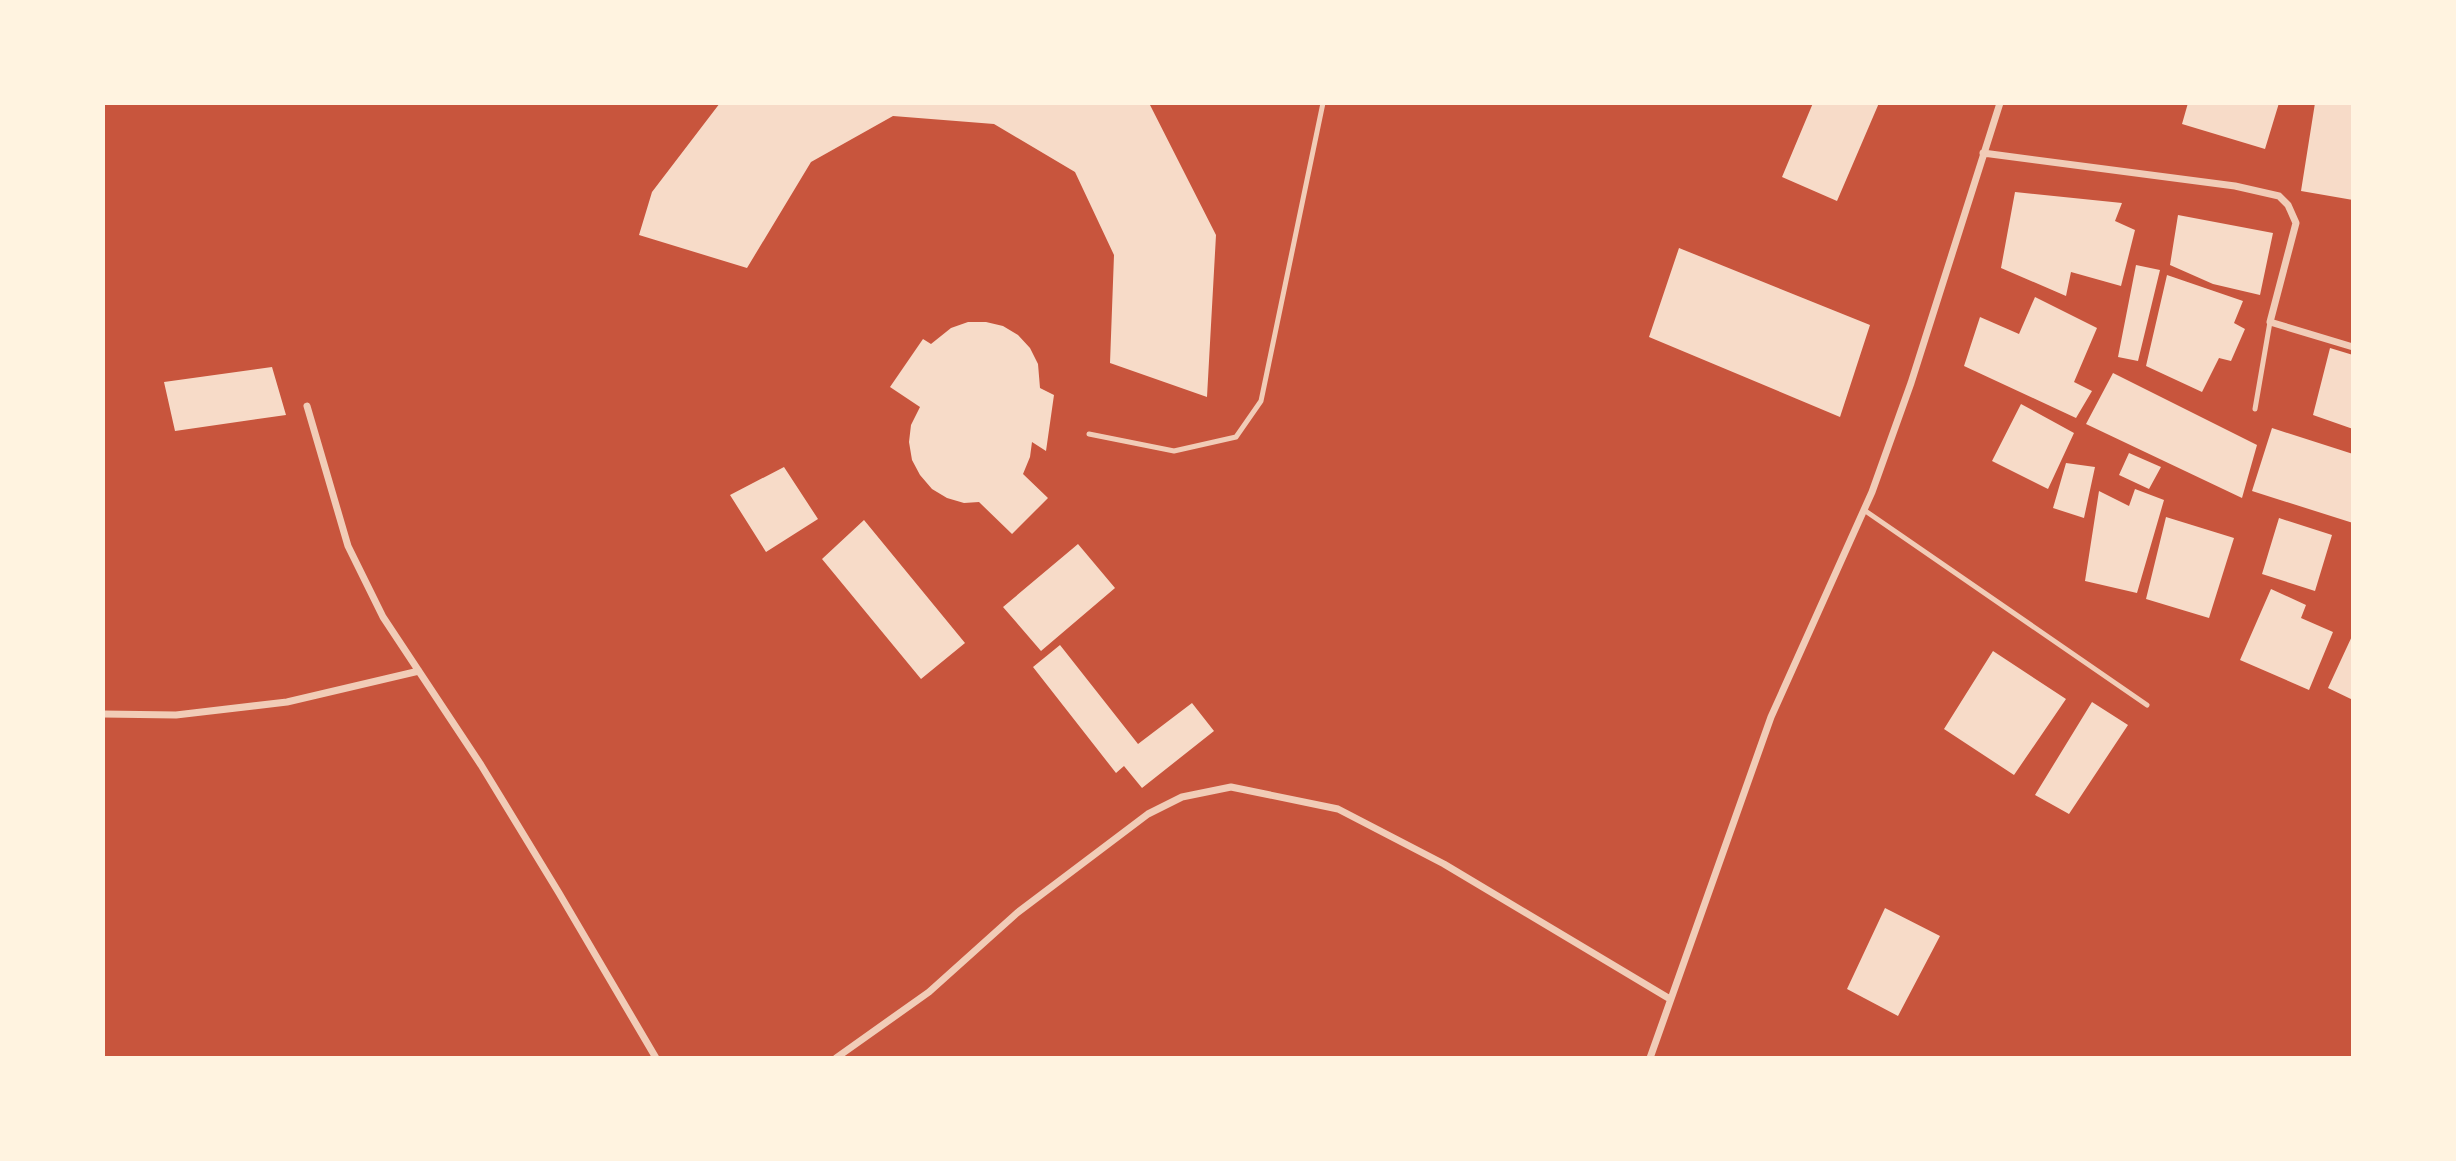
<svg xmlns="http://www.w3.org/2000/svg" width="2456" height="1161" font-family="'Sofia Sans Condensed',sans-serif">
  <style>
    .building { fill: #f7dbc8 }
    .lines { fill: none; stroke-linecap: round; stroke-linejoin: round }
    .service { stroke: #f1ccb7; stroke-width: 5 }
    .minor { stroke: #f1ccb7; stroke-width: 7 }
  </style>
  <rect width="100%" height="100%" fill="#c8553d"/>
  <!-- building -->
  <path class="building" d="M720 103H1149L1216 235 1207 397 1110 363 1114 255 1075 172 994 124 893 116 811 162 747 268 639 235 652 192Z
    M1813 103H1879L1837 201 1782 177Z
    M2188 103H2279L2265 149 2182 124Z
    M2315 103H2353V200L2301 191Z
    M2015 192 2122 203 2115 221 2135 230 2121 286 2071 272 2066 296 2001 268Z
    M2178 215 2273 233 2260 295 2213 284 2170 265Z
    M1679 248 1870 325 1840 417 1649 337Z
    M2136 265 2160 270 2138 361 2118 357Z
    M2167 275 2243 301 2234 323 2245 329 2231 361 2219 358 2202 392 2146 366Z
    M2035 297 2097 328 2074 382 2092 391 2076 418 1964 366 1980 317 2019 334Z
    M968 322H986L1003 326 1018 335 1030 348 1038 364 1040 388 1054 395 1046 451 1032 442 1030 457 1023 474 1048 498 1012 534 979 502 964 503 947 498 932 489 920 475 912 460 909 442 911 425 920 407 890 387 923 339 931 344 951 328Z
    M2330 348 2353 355V429L2313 415Z
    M272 367 286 415 175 431 164 382Z
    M2113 373 2257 445 2242 498 2086 424Z
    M2021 404 2074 433 2048 489 1992 461Z
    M2272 428 2353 454V523L2252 491Z
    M2129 453 2161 467 2149 489 2119 475Z
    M2066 463 2095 467 2084 518 2053 508Z
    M784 467 818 519 766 552 730 495Z
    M2135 489 2164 500 2137 593 2085 581 2099 491 2129 506Z
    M2166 517 2234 538 2209 618 2146 599Z
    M2279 518 2332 535 2315 591 2262 574Z
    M864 520 965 643 921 679 822 559Z
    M1078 544 1115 588 1041 651 1003 607Z
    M2271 589 2306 605 2301 618 2333 632 2309 690 2240 660Z
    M2353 634V700L2328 688Z
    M1060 645 1138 744 1192 703 1214 731 1142 788 1124 766 1116 773 1033 667Z
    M1993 651 2066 699 2014 775 1944 729Z
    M2092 702 2128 725 2069 814 2035 795Z
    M1885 908 1940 936 1898 1016 1847 989Z"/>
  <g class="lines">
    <!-- service -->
    <path class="service" d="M2255 409 2270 322
      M1089 434 1174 451 1236 437 1261 401 1323 103
      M1864 510 2147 705"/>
    <!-- minor -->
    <path class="minor" d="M1983 153 2235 186 2279 196 2288 205 2296 223 2270 322 2353 347
      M307 406 348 546 383 617 481 765 559 893 656 1058
      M103 714 176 715 287 702 419 671
      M836 1058 929 992 1017 913 1148 814 1182 797 1231 787 1338 809 1444 864 1670 999
      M1650 1058 1771 717 1872 492 1911 383 2000 103"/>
  </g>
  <!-- border -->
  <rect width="2456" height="1161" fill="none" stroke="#fff3e0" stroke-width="210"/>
</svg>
